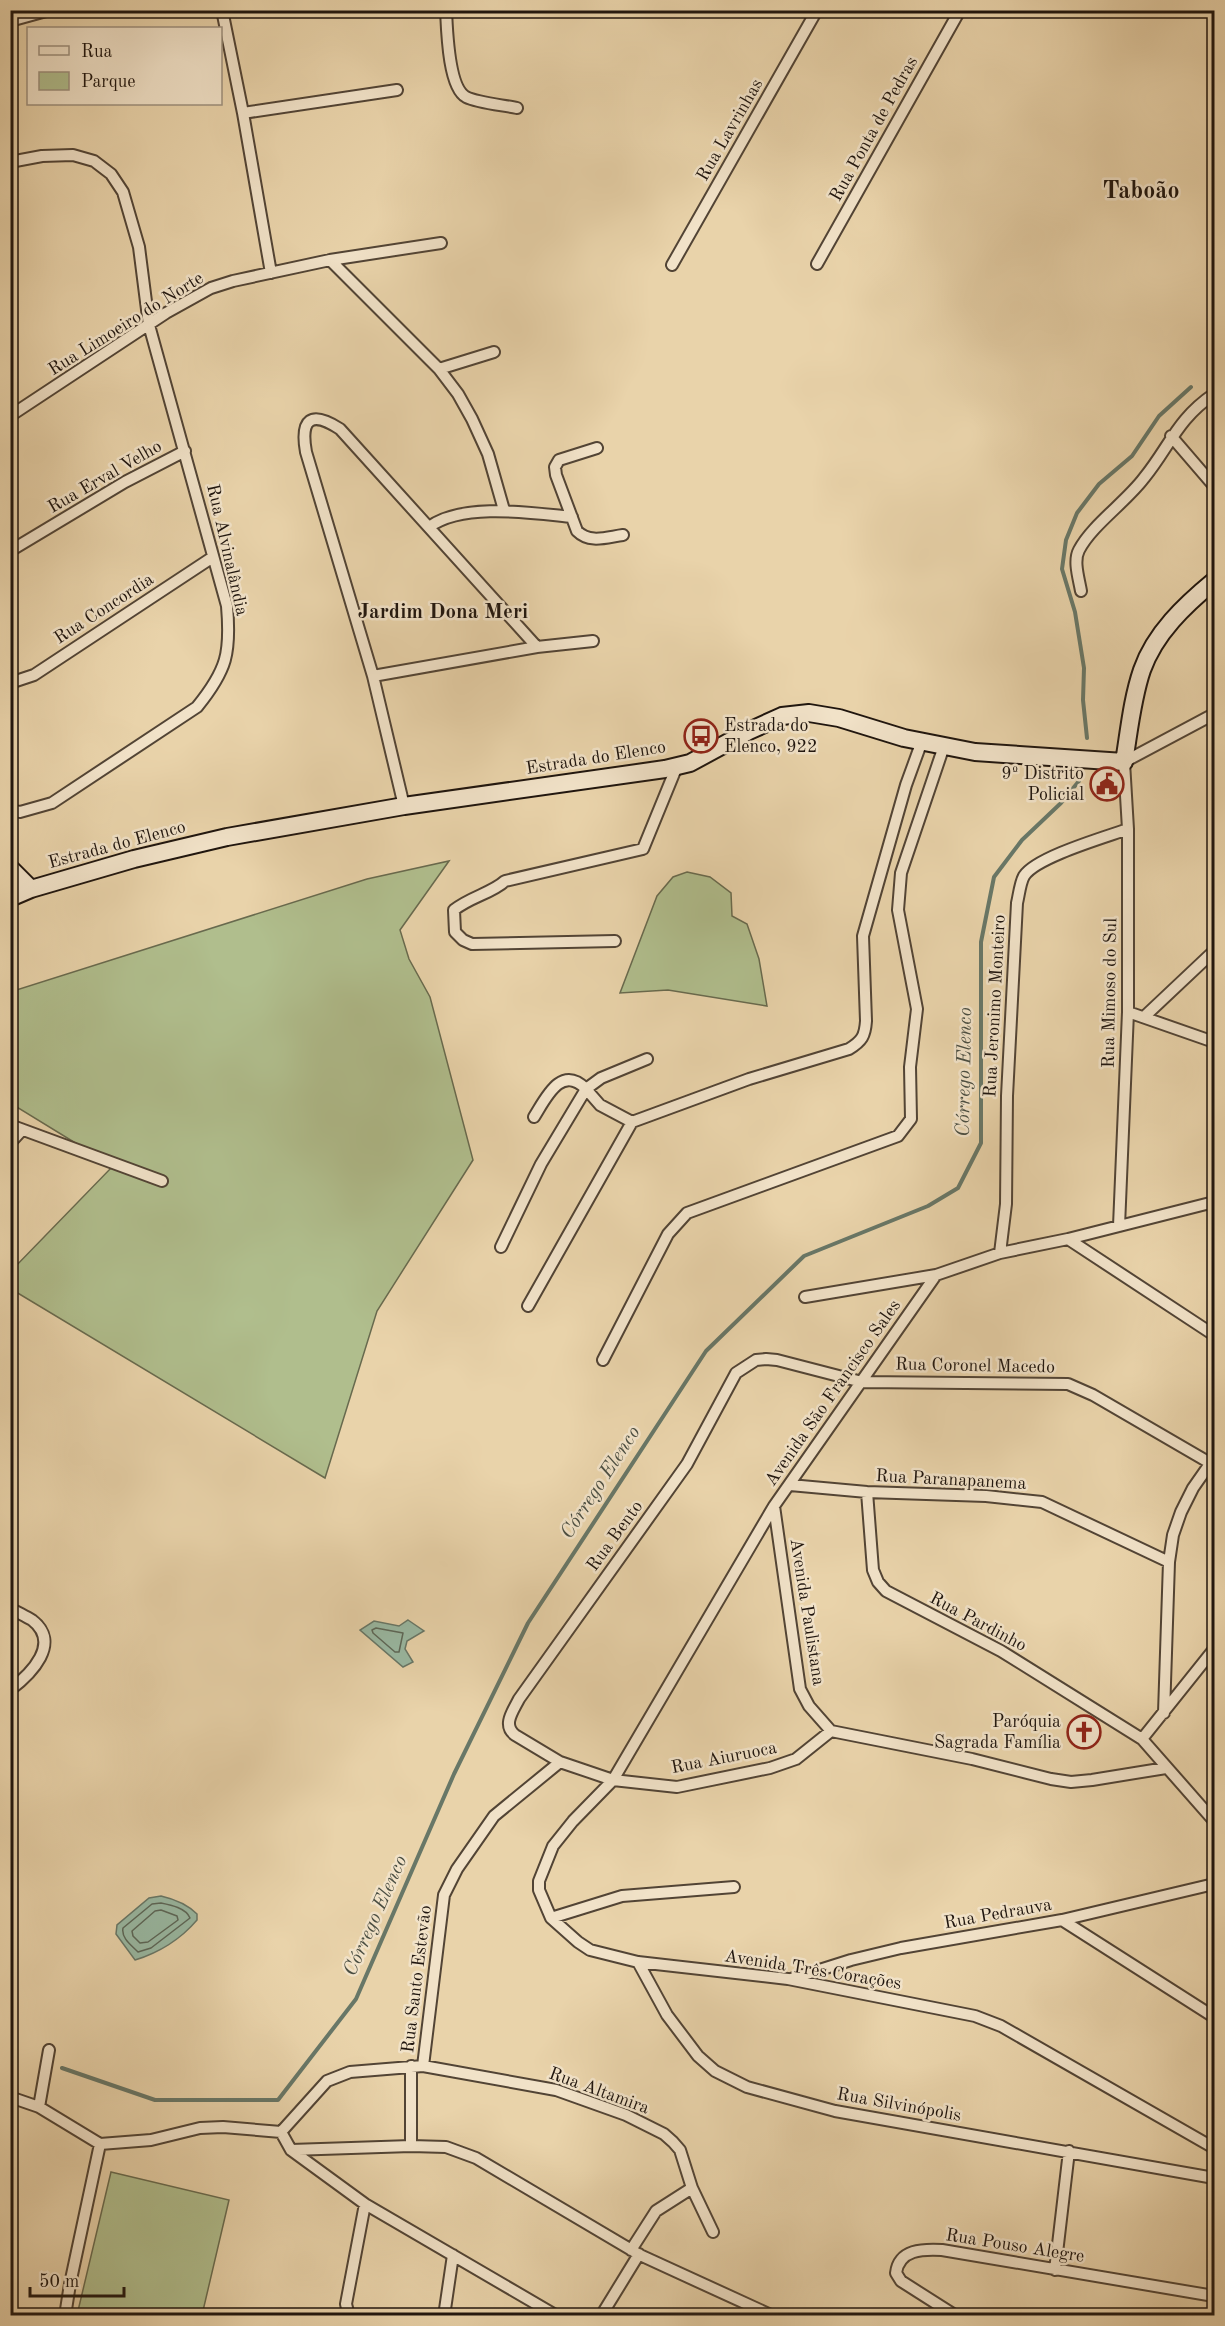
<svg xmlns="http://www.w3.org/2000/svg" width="1225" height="2326" font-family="'Old Standard TT',serif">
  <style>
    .green { fill: #b0be8d; stroke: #686a4e; stroke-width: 1.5 }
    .water { fill: #99b9a3; stroke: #687767; stroke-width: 1.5 }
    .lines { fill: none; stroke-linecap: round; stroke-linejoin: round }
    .shore { stroke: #5c6758; stroke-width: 1.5 }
    .stream { stroke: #687767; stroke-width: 4 }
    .street-casing { stroke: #524435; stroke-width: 14 }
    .secondary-casing { stroke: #1f150e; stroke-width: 20 }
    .street { stroke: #f1e2c8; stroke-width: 10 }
    .secondary { stroke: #f1e2c8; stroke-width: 16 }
    .labels { text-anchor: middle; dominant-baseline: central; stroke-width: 5; stroke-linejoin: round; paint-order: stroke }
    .street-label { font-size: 18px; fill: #1f150e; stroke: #f1e2c8 }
    .poi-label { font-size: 18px; fill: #1f150e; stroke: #f1e2c8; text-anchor: end }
    .water-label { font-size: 20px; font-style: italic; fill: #4a4e42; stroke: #f1e2c8 }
    .quarter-label { font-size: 21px; font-weight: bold; fill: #1f150e; stroke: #f1e2c8 }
    .district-label { font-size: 24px; font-weight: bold; fill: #1f150e; stroke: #f1e2c8 }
  </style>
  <rect width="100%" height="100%" fill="#e9d3aa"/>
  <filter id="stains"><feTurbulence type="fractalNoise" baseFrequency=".00333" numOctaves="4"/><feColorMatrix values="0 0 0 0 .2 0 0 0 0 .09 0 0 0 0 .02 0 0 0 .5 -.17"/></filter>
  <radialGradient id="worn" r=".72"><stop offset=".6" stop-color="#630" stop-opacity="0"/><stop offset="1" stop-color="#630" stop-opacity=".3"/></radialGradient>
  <!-- green -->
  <path class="green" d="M449 861 400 930 409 959 430 997 473 1160 377 1311 325 1478 11 1289V1271L113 1166 15 1106 10 1099V992L367 879Z
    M687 872 710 877 731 893 732 916 747 924 759 959 767 1006 668 990 620 993 657 896 673 877Z
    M111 2172 229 2200 202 2315H77Z"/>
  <!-- water -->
  <path class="water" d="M408 1620 424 1631 407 1641 405 1649 413 1662 403 1667 360 1630 374 1621 399 1626Z
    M161 1896C174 1899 187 1904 197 1914V1920C181 1939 158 1953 135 1960L116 1934 117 1925 149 1898Z"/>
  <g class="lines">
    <!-- shore -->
    <path class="shore" d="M376 1628 403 1633 399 1652H395L373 1633 372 1630Z
      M161 1903C171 1905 186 1908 190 1918L151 1948 138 1952C131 1945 121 1938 123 1928L152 1904Z
      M161 1910 177 1916 178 1920 148 1942 140 1943 133 1936 132 1931 155 1911Z"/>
    <!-- stream -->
    <path class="stream" d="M1087 738 1083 700 1084 668 1075 612 1062 569 1066 540 1077 513 1099 484 1132 456 1159 416 1191 387
      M62 2068 155 2100H278L356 1999 454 1774 528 1623 706 1351 804 1256 928 1206 958 1188 981 1143V942L994 877 1022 840 1061 803 1079 781"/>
    <defs>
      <path id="street" d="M222 10 243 113 271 273
        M446 10C447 29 448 87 466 97 478 103 503 105 517 108
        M10 21 50 10
        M243 113 397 90
        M10 162 42 156 73 155 94 161 111 174 123 192 139 247 149 325 227 606C231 653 227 670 197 707L52 803 20 812 10 810
        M330 260 439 369 458 394 472 419 488 454 504 510
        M817 264 960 10
        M672 265 817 10
        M439 369 494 352
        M10 416 166 313 211 288 233 281 330 260 441 243
        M1171 436 1214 486
        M597 448 559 460 555 467 556 475 577 531C590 544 607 537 623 535
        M429 527C463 502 532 513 572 517
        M10 551 125 482 185 451
        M1081 591C1079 579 1073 561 1079 550 1092 525 1126 502 1144 478 1170 446 1177 419 1214 394
        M373 676 537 647 593 641
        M10 683 34 675 213 557
        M404 806 373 676 306 452C300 419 311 410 340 429L537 647
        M615 941 472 944 463 940 455 932 454 910C470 897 492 893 505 881L643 849 677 766
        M1128 1012 1214 1042
        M1144 1017 1214 951
        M534 1117C546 1098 561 1064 586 1089L601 1078 647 1059
        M10 1125 162 1181
        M10 1143 22 1130
        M1214 1202 1068 1239 1000 1253 936 1275 774 1506 613 1780 573 1821 553 1846 539 1881V1890L551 1918 578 1942 590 1950 638 1962 788 1979 975 2016 1001 2026 1214 2148
        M1119 1226 1128 1012V829L1124 762 1214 714
        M1068 1239 1214 1335
        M501 1247 541 1164 586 1089 600 1105 632 1122 749 1079 849 1049C862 1041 865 1036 866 1021L863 936 906 785 922 741
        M1000 1253 1006 1204 1007 1096 1017 903C1019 895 1020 883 1024 876 1036 857 1106 837 1128 829
        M805 1297 936 1275
        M528 1306 632 1122
        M603 1360 668 1234 687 1213 898 1136 911 1119 910 1067 917 1009 898 910 901 873 944 746
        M790 1485 867 1492 986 1496 1042 1502 1169 1562
        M867 1492 873 1570 878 1582 886 1591 1001 1651 1142 1739 1214 1821
        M774 1506 800 1689 809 1706 831 1731 972 1759 1051 1779 1071 1782 1092 1780 1166 1768
        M10 1608C17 1612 25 1616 32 1620 62 1643 31 1674 10 1690
        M1164 1713 1169 1562 1173 1535 1181 1512 1193 1488 1214 1458
        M831 1731 796 1759 770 1768 677 1787 613 1780 560 1762 515 1735C502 1725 513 1711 519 1699L687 1464 736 1373 756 1360 766 1359 777 1360 862 1382 1068 1384 1093 1395 1210 1463
        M1142 1739 1214 1649
        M551 1918 622 1896 734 1887
        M1062 1920 1214 2017
        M638 1962 667 2015 698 2056 715 2071 747 2087 835 2111 1214 2178
        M791 1979 851 1960 901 1948 1062 1920 1214 1884
        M423 2066 444 1895 457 1869 494 1816 560 1762
        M10 2097 39 2107 100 2144 151 2140 200 2128 223 2127 281 2132 327 2081 350 2072 423 2066 556 2090 626 2115 664 2134 673 2142 680 2150 692 2188 713 2232
        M39 2107 49 2050
        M281 2132 291 2150 365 2204 557 2316
        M411 2146V2066
        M291 2150 411 2146 446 2147 476 2158 640 2255 773 2316
        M631 2250 656 2211 692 2188
        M1055 2270 1069 2151
        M65 2316 70 2284 100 2144
        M349 2316 346 2304 365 2204
        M444 2316 453 2255
        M601 2316 639 2254
        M956 2316 901 2281 896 2273C899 2249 923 2249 942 2250L1214 2296"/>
      <path id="secondary" d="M10 868 31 889
        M10 898 31 889 134 859 227 837 404 806 665 769 690 763 749 731 782 716 809 713 839 718 904 738 975 752 1124 762C1129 732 1132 699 1142 670 1155 633 1185 605 1214 581"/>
    </defs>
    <!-- street casing -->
    <use href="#street" class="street-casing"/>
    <!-- secondary casing -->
    <use href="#secondary" class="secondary-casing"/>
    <!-- street -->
    <use href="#street" class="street"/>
    <!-- secondary -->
    <use href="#secondary" class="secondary"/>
  </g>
  <!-- icons -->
  <defs>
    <symbol id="bus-ring" viewBox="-11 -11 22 22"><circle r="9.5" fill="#f1e2c8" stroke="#8f2418" stroke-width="1.5"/><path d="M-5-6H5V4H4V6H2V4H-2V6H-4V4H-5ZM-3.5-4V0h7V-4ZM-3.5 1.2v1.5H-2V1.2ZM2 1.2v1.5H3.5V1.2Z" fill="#8f2418"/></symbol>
    <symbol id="civic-ring" viewBox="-11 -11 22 22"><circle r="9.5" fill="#f1e2c8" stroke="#8f2418" stroke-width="1.5"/><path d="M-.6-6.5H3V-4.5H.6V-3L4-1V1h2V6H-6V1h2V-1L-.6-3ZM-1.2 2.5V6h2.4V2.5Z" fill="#8f2418"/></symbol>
    <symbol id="church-ring" viewBox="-11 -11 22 22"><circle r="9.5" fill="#f1e2c8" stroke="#8f2418" stroke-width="1.5"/><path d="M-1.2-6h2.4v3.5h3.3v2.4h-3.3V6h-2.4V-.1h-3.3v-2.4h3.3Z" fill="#8f2418"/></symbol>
  </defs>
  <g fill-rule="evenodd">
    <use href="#bus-ring" x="682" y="717" width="38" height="38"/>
    <use href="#civic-ring" x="1088" y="765" width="38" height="38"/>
    <use href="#church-ring" x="1065" y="1713" width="38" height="38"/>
  </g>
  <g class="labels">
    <!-- street labels -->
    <g class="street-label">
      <text transform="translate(874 129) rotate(-61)">Rua Ponta de Pedras</text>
      <text transform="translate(730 130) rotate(-60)">Rua Lavrinhas</text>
      <text transform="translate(126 324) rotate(-32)">Rua Limoeiro do Norte</text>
      <text transform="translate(105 477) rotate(-30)">Rua Erval Velho</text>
      <text transform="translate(227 550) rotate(77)">Rua Alvinalândia</text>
      <text transform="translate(104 609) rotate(-33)">Rua Concordia</text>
      <text transform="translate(596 758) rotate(-9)">Estrada do Elenco</text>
      <text transform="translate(117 845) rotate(-15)">Estrada do Elenco</text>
      <text transform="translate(1110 993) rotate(-89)">Rua Mimoso do Sul</text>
      <text transform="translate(995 1006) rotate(-87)">Rua Jeronimo Monteiro</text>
      <text transform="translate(975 1366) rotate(1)">Rua Coronel Macedo</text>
      <text transform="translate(833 1393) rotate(-55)">Avenida São Francisco Sales</text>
      <text transform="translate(951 1480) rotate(3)">Rua Paranapanema</text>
      <text transform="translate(615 1536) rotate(-54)">Rua Bento</text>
      <text transform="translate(807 1612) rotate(81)">Avenida Paulistana</text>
      <text transform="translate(978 1622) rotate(28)">Rua Pardinho</text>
      <text transform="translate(724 1758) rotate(-11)">Rua Aiuruoca</text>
      <text transform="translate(998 1914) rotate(-10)">Rua Pedrauva</text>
      <text transform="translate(813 1970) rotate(9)">Avenida Três Corações</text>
      <text transform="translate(417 1979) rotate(-83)">Rua Santo Estevão</text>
      <text transform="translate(599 2091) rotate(20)">Rua Altamira</text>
      <text transform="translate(899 2105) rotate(10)">Rua Silvinópolis</text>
      <text transform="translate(1015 2246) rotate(9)">Rua Pouso Alegre</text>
    </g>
    <!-- poi labels -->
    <g class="poi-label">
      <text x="724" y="726" text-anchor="start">Estrada do<tspan x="724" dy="21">Elenco, 922</tspan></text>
      <text x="1084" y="774">9º Distrito<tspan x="1084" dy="21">Policial</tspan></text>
      <text x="1061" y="1722">Paróquia<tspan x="1061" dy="21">Sagrada Família</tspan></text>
    </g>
    <!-- water labels -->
    <g class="water-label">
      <text transform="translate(965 1072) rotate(-89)">Córrego Elenco</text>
      <text transform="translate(601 1483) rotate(-57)">Córrego Elenco</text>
      <text transform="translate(376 1916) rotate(-66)">Córrego Elenco</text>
    </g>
    <!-- quarter labels -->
    <g class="quarter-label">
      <text x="443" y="612">Jardim Dona Meri</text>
    </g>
    <!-- district labels -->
    <g class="district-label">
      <text x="1141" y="192">Taboão</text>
    </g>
  </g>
  <!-- margin -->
  <rect width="1225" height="2326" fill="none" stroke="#e9d3aa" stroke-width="36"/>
  <rect x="12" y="12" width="1201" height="2302" fill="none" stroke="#1f150e" stroke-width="3"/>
  <rect x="18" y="18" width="1189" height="2290" fill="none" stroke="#1f150e" stroke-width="1.5"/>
  <!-- legend -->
  <rect x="27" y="27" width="195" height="78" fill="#f1e2c8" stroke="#9d907e" stroke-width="1.5"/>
  <rect x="39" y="46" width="30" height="9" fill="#f1e2c8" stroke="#9d907e" stroke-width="1.5"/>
  <text x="81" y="57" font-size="18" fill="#1f150e">Rua</text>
  <rect x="39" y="72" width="30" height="18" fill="#b0be8d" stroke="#9d907e" stroke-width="1.5"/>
  <text x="81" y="87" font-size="18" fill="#1f150e">Parque</text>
  <!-- scale -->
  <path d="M30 2287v9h94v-9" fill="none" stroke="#1f150e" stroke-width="3"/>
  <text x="39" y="2287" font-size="18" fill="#1f150e" stroke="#f1e2c8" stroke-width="4.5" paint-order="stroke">50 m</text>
  <rect width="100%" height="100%" filter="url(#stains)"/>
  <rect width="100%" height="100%" fill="url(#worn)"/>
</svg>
